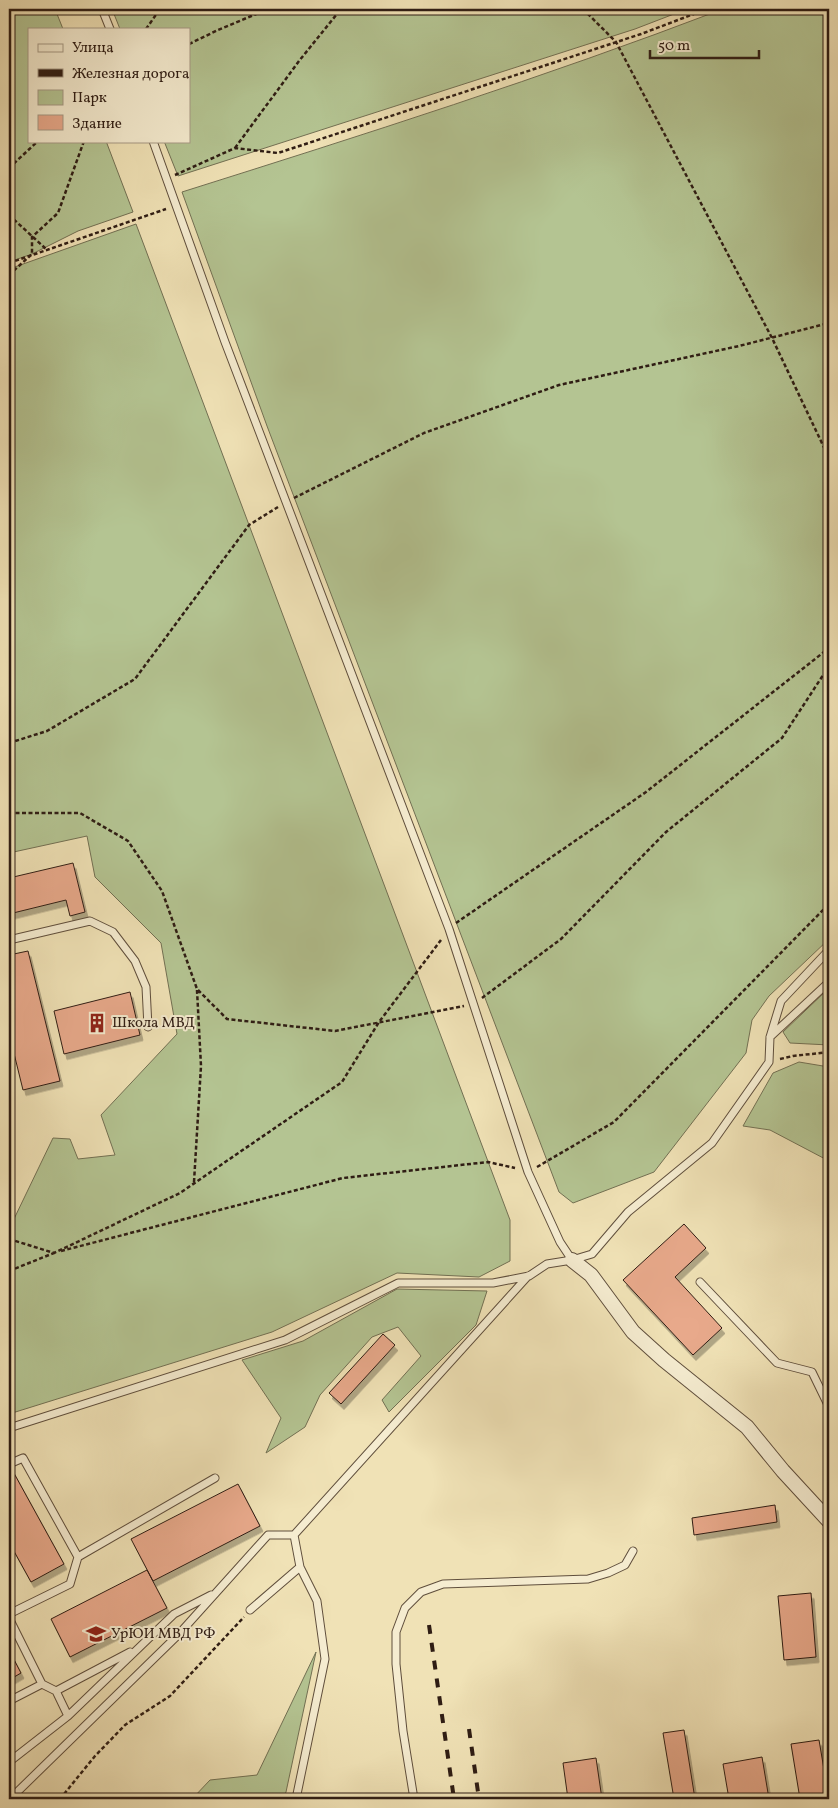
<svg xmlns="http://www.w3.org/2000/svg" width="838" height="1808" font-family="Vollkorn,serif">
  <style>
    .green { fill: #b4c492; stroke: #727053 }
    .building { fill: #e8a98b; stroke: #2f1d14; filter: url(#shadow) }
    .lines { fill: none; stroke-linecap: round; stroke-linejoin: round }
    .service-casing { stroke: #5f4e3c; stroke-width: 9 }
    .minor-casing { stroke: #5f4e3c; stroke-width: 16 }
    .path { stroke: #2f1d14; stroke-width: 2.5; stroke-dasharray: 4 2.5; stroke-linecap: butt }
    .service { stroke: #f5ecd0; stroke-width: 7 }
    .minor { stroke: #f5ecd0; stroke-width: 14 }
    .rail { stroke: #2f1d14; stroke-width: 4; stroke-dasharray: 9 9; stroke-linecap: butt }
    .labels { text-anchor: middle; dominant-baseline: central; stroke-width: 4; stroke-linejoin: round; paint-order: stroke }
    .poi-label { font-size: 15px; fill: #2f1d14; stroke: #f5ecd0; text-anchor: start }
  </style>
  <defs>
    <filter id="shadow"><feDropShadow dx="3" dy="5.5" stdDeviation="0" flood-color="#0004"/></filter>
  </defs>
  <rect width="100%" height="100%" fill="#f0e2b6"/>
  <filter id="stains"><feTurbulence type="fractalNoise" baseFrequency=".004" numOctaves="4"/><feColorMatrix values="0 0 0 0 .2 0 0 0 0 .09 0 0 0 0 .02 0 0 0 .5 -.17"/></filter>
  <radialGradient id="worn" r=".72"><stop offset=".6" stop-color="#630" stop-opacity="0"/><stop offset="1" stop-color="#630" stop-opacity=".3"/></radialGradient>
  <!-- green -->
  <path class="green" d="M9 9H55L63 29H29V141H106L133 212 78 231 32 254 9 262Z
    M112 9H687L635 29 178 176 164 141H189V29H120Z
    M723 9H829V939L769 996 752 1020 746 1053 654 1172 573 1203 559 1192 267 426 182 192C363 135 545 77 723 9Z
    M136 224 510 1220V1261L479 1277 397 1273 272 1332 9 1414V1220L13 1221 53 1138 70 1139 78 1159 115 1155 101 1115 177 1034 161 943 95 877 87 836 9 853V269Z
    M829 988V1045L790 1043 783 1032Z
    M799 1062 829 1067V1161L770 1130 743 1126 773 1073Z
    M397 1289 487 1291 476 1325 389 1412 382 1400 421 1356 398 1327 372 1337 320 1395 305 1427 266 1453 281 1418 242 1360 303 1341Z
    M316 1652 286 1792 283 1799H192L210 1780 257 1775Z"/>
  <!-- building -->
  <path class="building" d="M73 863 85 912 70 916 66 900 9 914V878Z
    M28 951 60 1081 23 1090 9 1033V955Z
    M130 992 140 1035 64 1054 54 1011Z
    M684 1224 706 1248 675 1277 722 1328 693 1355 623 1280Z
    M383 1334 395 1345 341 1404 329 1393Z
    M10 1466 64 1564 31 1582 10 1544 9 1545V1467Z
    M238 1484 260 1526 153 1581 131 1539Z
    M775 1505 777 1522 694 1535 692 1518Z
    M147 1570 167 1608 70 1657 51 1619Z
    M811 1593 816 1657 784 1660 778 1596Z
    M9 1650 21 1673 9 1680Z
    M684 1730 695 1799H674L663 1733Z
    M819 1740 829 1799H800L791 1744Z
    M762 1757 769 1799H729L723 1764Z
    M596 1758 602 1799H568L563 1763Z"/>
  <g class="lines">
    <defs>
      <path id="service" d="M102 9 110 29
        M153 141 225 342 449 929 528 1172 560 1242 572 1260
        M9 940 90 921 113 932 135 961 146 987 148 1027
        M770 1037 829 982
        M700 1282 777 1363 812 1372 829 1407
        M9 1428 285 1340 398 1283H493L529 1276 547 1264 572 1260 592 1254 628 1212 712 1143 769 1062 770 1037 781 1001 829 950
        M9 1464 23 1458 78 1557
        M250 1610 300 1567 294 1535 528 1276
        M9 1614 70 1584 78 1557 215 1478
        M9 1618 42 1684 56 1691 68 1716
        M56 1691 130 1652
        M9 1701 42 1684
        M9 1762 68 1716 174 1614 211 1595
        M10 1799 178 1635 268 1535H294
        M296 1799 325 1659 317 1601 300 1567
        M414 1799 403 1731 396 1664V1632L405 1608 421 1592 443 1584 588 1579 608 1573 625 1565 633 1551"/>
      <path id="minor" d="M572 1260 591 1275 633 1332 664 1360 747 1427 783 1471 829 1521"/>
    </defs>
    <!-- service casing -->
    <use href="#service" class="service-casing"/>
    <!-- minor casing -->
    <use href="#minor" class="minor-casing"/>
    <!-- path -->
    <path class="path" d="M583 9 616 42 772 338 829 458
      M146 29 160 9
      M189 44 218 30 268 9
      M235 148 299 61 341 9
      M9 168 38 141
      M175 175 235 148 278 153 641 34 707 9
      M9 215 46 249
      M9 263 166 209
      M9 275 32 254V237L58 213 84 141
      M294 498 424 433 559 385 739 346 829 323
      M9 743 47 731 135 679 249 525 278 507
      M9 813H80L128 841 162 891 197 989 227 1019 335 1031 464 1006
      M456 923 646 792 829 648
      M482 998 561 939 666 832 782 738 829 666
      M780 1059 793 1056 829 1052
      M537 1167 614 1122 829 904
      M194 1182 201 1066 197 990
      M9 1239 54 1253 180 1193 342 1082 379 1022 441 940
      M61 1251 343 1178 488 1162 515 1168
      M9 1271 54 1253
      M60 1799 95 1756 125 1725 170 1696 244 1617"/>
    <!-- service -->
    <use href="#service" class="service"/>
    <!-- minor -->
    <use href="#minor" class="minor"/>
    <!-- rail -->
    <path class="rail" d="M429 1625 454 1799
      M469 1729 479 1799"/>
  </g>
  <!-- icons -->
  <defs>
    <symbol id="building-bare" viewBox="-9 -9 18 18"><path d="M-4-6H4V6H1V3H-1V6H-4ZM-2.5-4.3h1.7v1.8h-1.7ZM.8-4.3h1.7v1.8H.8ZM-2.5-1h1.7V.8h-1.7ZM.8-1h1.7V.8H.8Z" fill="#8f2418" stroke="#f5ecd0" stroke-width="2.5" paint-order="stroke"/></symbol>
    <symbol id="university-bare" viewBox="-9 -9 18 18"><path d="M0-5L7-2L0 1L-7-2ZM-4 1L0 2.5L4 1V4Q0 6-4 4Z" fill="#8f2418" stroke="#f5ecd0" stroke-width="2.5" paint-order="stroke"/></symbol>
  </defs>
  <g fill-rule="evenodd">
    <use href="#building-bare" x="83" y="1009" width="28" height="28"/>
    <use href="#university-bare" x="82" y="1620" width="28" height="28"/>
  </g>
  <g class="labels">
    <!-- poi labels -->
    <g class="poi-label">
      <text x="112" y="1023">Школа МВД</text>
      <text x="111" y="1634">УрЮИ МВД РФ</text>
    </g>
  </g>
  <!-- margin -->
  <rect width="838" height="1808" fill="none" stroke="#f0e2b6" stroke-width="30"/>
  <rect x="10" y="10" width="818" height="1788" fill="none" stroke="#2f1d14" stroke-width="2.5"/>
  <rect x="15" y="15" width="808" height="1778" fill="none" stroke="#2f1d14"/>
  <!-- legend -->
  <rect x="28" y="28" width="162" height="115" fill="#f5ecd0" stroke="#a69985"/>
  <rect x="38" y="44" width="25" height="8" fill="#f5ecd0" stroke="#a69985"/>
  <text x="72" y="52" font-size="15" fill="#2f1d14">Улица</text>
  <rect x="38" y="69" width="25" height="8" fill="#2f1d14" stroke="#a69985"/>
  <text x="72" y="78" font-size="15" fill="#2f1d14">Железная дорога</text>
  <rect x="38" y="90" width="25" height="15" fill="#b4c492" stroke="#a69985"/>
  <text x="72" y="102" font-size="15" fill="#2f1d14">Парк</text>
  <rect x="38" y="115" width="25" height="15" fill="#e8a98b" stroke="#a69985"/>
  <text x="72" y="128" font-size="15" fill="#2f1d14">Здание</text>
  <!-- scale -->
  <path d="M650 50v8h109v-8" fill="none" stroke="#2f1d14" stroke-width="2.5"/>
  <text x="658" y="50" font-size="15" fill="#2f1d14" stroke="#f5ecd0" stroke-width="4" paint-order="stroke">50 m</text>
  <rect width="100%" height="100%" filter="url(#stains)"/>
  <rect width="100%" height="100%" fill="url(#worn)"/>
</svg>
